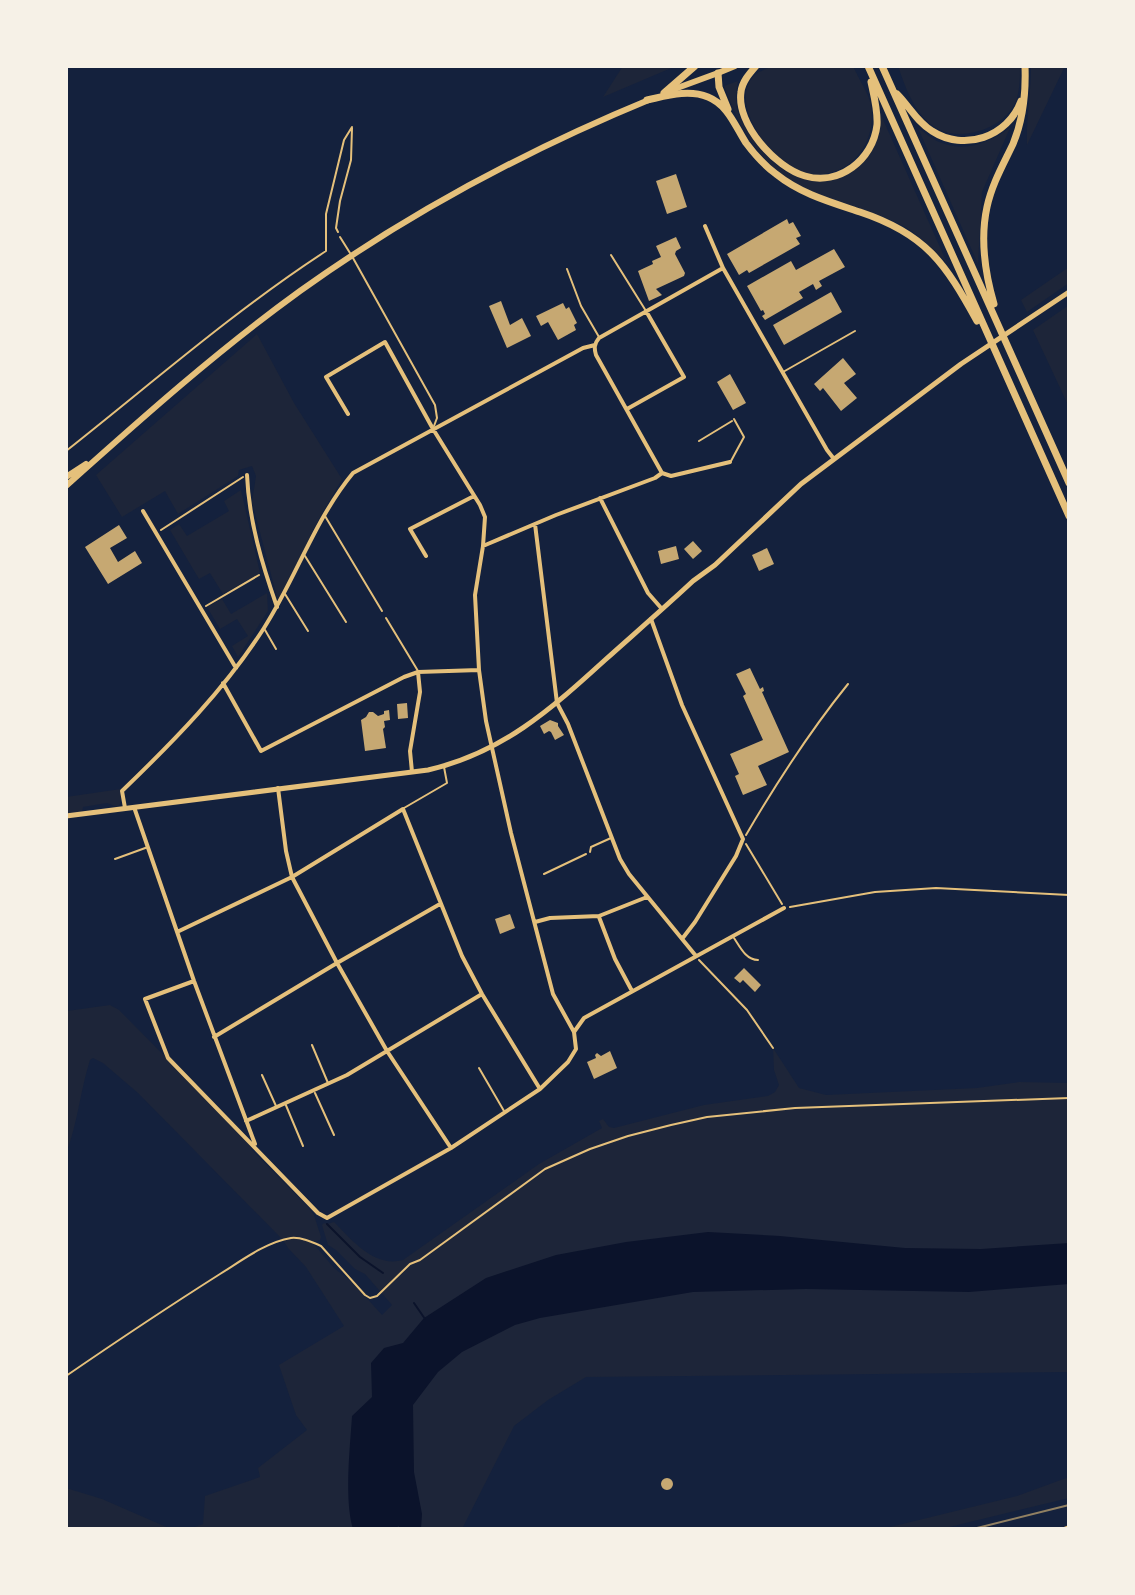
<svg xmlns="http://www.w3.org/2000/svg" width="1135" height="1595" font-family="'Varela Round',sans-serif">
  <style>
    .green { fill: #1d2539 }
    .water { fill: #0b132b }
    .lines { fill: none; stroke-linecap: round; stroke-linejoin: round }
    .stream { stroke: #0b132b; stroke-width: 2 }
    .building { fill: #c6a872 }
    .path { stroke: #e5c07b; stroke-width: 2 }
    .service { stroke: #e5c07b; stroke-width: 2 }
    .minor { stroke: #e5c07b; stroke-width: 4 }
    .secondary { stroke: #e5c07b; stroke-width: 5 }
    .primary { stroke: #e5c07b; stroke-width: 6 }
    .trunk { stroke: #e5c07b; stroke-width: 6 }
    .motorway { stroke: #e5c07b; stroke-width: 7 }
    .rail { stroke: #918062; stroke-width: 2 }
  </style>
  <rect width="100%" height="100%" fill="#14213d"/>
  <!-- green -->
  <path class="green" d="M623 66H676L603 97Z
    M772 66H853C858 78 868 92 871 105 878 147 844 184 801 172 772 163 726 102 755 75 759 71 767 69 772 66Z
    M898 66H1020C1020 75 1020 88 1017 98 1009 126 964 143 938 129 915 116 906 89 898 66Z
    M1031 66H1065L1027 145C1026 118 1031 93 1031 66Z
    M738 81C737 87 736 94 736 100 736 114 745 128 753 139 775 171 812 195 849 172 858 167 866 161 871 151 878 140 879 128 881 115L947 263C934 251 920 236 905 227 882 215 859 209 835 201 772 180 746 146 724 86Z
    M918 128C924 132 932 139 939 142 966 153 988 143 1010 128L982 192 978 264Z
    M1069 267V283L1027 312 1021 300Z
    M1069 305V407L1033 330Z
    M257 334 294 403 342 479 319 519 278 601 252 502 256 476 252 466 239 470 238 476 178 514 165 491 122 517 96 475Z
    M241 490 260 573 223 594 210 573 199 579 170 530 179 524 187 536 229 511 224 501Z
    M267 593 268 611 238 657 232 646 248 636 237 619 220 629 207 607 222 599 231 614Z
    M121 789 120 804 117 807 107 803 83 807 82 812 66 814V797Z
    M110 1005 119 1010 247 1139 252 1150 309 1208 314 1215 321 1237 320 1240 312 1242 334 1268 354 1284 382 1315 392 1305 365 1274 355 1269 336 1250 328 1245 322 1225 324 1223 327 1224 334 1222C352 1240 374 1268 403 1260L539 1164 602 1128 599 1121 603 1119 609 1127 614 1128 704 1105 768 1096 775 1092 779 1085 774 1070 773 1048 799 1088 826 1095 977 1088 1019 1082 1069 1083V1372L586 1377 548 1400 514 1426 462 1529H189L203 1524 205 1496 260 1477 258 1468 307 1430 296 1415 279 1365 344 1326 306 1267 288 1248 283 1240 138 1093 103 1063 93 1058 90 1060C80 1091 78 1123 66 1153L67 1011Z
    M1069 1477V1498L941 1529H882L1017 1496Z
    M66 1488 102 1499 171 1529H66Z"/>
  <!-- water -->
  <path class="water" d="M708 1232 780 1236 905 1248 981 1249 1069 1243V1284L969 1292 806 1289 693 1292 540 1318 515 1325 462 1352 438 1372 413 1405 414 1472 422 1514 421 1529H402L398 1526 397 1529H353C344 1499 350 1448 352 1416L372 1397 371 1363 384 1348 403 1343 424 1318 486 1278 556 1255 626 1242Z"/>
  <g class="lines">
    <!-- stream -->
    <path class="stream" d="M327 1224 360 1257 383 1273
      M414 1303 425 1319"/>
  </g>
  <!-- building -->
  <path class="building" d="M676 174 687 207 667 214 656 181Z
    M787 219 789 224 793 222 801 236 796 238 800 244 749 273 747 270 739 275 727 254Z
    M676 237 681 248 676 251 675 254 685 273 684 276 656 289 662 295 649 301 638 271 653 264 652 261 661 257 656 246Z
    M834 249 845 267 819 281 822 286 816 290 813 284 799 292 803 298 765 320 762 316 765 314 763 310 761 311 747 286 791 261 796 270Z
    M831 292 842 312 784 345 773 325Z
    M501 301 510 325 522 318 531 336 507 348 489 306Z
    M563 303 566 309 569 307 577 323 574 325 576 330 558 340 548 322 541 326 536 316Z
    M843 358 856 374 844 383 857 398 841 411 823 388 820 391 814 384Z
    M730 374 746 403 733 410 717 382Z
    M119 525 127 538 110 548 118 562 135 551 142 563 108 584 85 547Z
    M693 541 702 551 693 559 684 549Z
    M676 546 679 559 661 564 658 551Z
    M767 548 774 564 759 571 752 555Z
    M750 668 760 689 763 687 764 691 762 692 789 752 758 766 767 785 743 795 735 776 739 774 730 754 763 740 743 696 746 694 736 674Z
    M407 703 408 718 398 719 397 704Z
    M389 710 390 720 384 721 385 727 383 729 386 748 365 751 361 720 366 717 369 712H373L378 716 384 714V711Z
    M550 720 558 723V726L564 735 555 740 551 732 549 731 544 734 540 726Z
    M510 914 515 928 500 934 495 919Z
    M744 968 761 985 755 992 743 980 740 983 734 978Z
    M610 1051 617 1068 594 1079 587 1062 596 1058 595 1055 597 1053 601 1056Z
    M661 1484a6 6 0 1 1 12 0a6 6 0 1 1-12 0Z"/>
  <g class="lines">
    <!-- path -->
    <path class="path" d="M338 232 336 228 340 201 351 160 352 128
      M699 441 732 421
      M66 451C152 383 234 311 326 251V214L344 140 352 127
      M161 530 243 477
      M206 606 259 575
      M746 835C777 782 810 731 848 684
      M746 844 782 904
      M544 874 586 854
      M790 907 875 892 936 888 1069 895
      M699 960 747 1010 773 1048
      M66 1376C117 1341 168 1307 220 1274 241 1261 266 1242 291 1238 301 1237 312 1242 321 1246L365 1295 370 1298 377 1296 410 1264 420 1260 545 1169 590 1149 628 1136 671 1125 707 1117 795 1108 1069 1098"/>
    <!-- service -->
    <path class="service" d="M340 237 350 253
      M611 255 646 311
      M353 258 435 405 437 418 434 426
      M567 269 581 306 599 337
      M783 372 855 331
      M731 461 744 437 734 419
      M325 516 382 611
      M305 556 346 622
      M285 594 308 631
      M386 618 418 671
      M265 630 276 649
      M404 808 447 783 444 767
      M590 852 591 847 611 838
      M115 859 148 847
      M734 938C740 947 746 960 758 960
      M312 1045 328 1083
      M479 1068 504 1111
      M262 1075 276 1106
      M315 1093 334 1135
      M285 1103 303 1146"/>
    <!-- minor -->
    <path class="minor" d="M705 226 723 268 827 450 834 459
      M627 409 684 377 646 311
      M662 473 596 355C594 348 594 344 599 338L723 268
      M247 475C249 521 262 564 277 607
      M600 498 648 593 662 609
      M143 511 236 668
      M535 524 557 703 568 724 620 859 629 874 696 956
      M483 546 556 515 655 478 662 473 671 476 730 462
      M426 556 410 529 474 496
      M651 619 682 705 743 839 736 856 695 922 682 939
      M223 683 261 751 404 677 418 672 479 670
      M412 772 410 751 420 692 418 672
      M278 788 286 851 292 877 337 963 387 1051 451 1148
      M134 807 194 981 255 1144
      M125 808 122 791C174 741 225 689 264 628 296 578 315 519 353 473L583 348 595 345
      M599 917 615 959 632 991
      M535 922 550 918 599 916 647 897
      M177 932 292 877 403 809 462 956 482 994 540 1089
      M194 981 145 999 168 1058 318 1213 327 1218 451 1148 540 1089 568 1062 576 1049 574 1032 553 994 511 833 486 721 479 670 475 595 483 546 485 517 480 505 433 429 385 342 326 377 348 414
      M574 1032 584 1018 784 908
      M214 1037 337 963 440 904
      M246 1121 347 1075 482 994
      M1064 1529 1069 1527"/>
    <!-- secondary -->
    <path class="secondary" d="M66 816 428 770C502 753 550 710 605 660 634 634 664 608 693 581L715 565 801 484 961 364 1069 292"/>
    <!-- primary -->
    <path class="primary" d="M718 73 735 66"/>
    <!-- trunk -->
    <path class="trunk" d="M669 91 718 73
      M66 477 86 464
      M66 486C142 418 217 351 300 291 409 213 527 150 651 99"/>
    <!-- motorway -->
    <path class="motorway" d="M756 66C749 74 742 82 741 92 736 124 776 168 805 176 839 186 873 160 877 125 878 111 874 96 871 82
      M868 66 1069 516
      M882 66 1069 483
      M718 73 719 87 728 109
      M664 93 695 66
      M897 94C909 106 917 122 932 131 964 152 1008 137 1021 101
      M647 100C666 96 688 89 708 97 728 105 735 126 746 143 755 155 765 166 776 174 801 194 830 202 860 212 926 234 945 263 977 321
      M994 304C985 273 980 239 987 207 992 184 1003 165 1013 144 1023 120 1026 93 1025 66"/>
    <!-- rail -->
    <path class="rail" d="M973 1529 1069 1505"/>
  </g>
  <!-- border -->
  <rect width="1135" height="1595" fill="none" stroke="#f6f1e7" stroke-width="136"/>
</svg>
